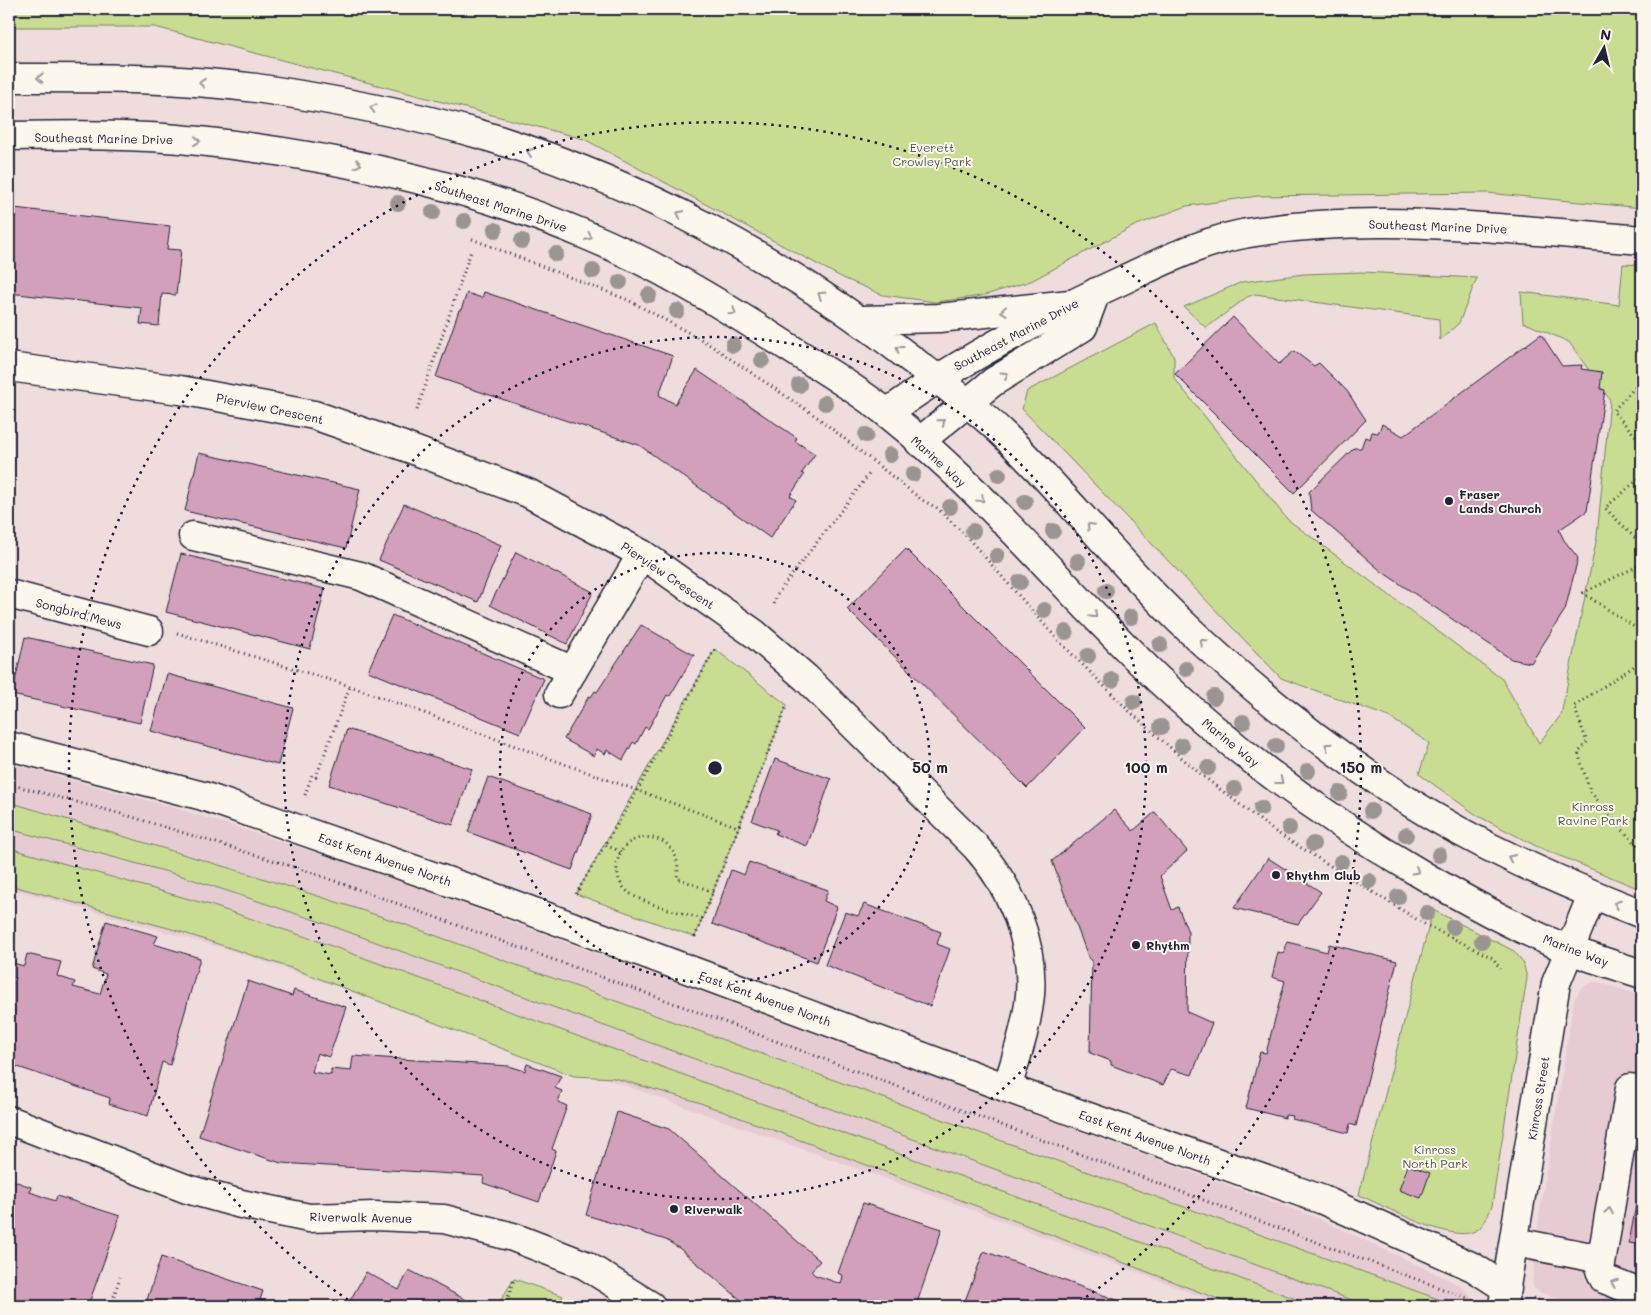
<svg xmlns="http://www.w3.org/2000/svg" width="1651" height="1315" font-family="Mali,sans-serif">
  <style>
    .built { fill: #e7cbd3 }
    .green { fill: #c9dd92; stroke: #768066 }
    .building { fill: #d3a0bb; stroke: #22223b }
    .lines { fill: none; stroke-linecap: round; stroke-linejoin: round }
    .minor-casing { stroke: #22223b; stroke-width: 31 }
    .major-casing { stroke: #22223b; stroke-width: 31 }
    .path { stroke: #22223b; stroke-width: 3; stroke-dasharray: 1 4; stroke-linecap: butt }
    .minor { stroke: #fbf7ec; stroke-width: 28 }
    .major { stroke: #fbf7ec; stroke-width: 28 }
    .tree { fill: #9a9592 }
    .oneway { stroke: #99979c }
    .ring { fill: none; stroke: #22223b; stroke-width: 2.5; stroke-dasharray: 2.5 5 }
    .poi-dot { fill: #22223b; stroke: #fbf7ec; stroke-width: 2 }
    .labels { text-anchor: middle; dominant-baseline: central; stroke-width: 4; stroke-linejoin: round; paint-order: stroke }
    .street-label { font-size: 12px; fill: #22223b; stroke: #fbf7ec }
    .park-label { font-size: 12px; fill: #545a55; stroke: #fbf7ec }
    .poi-label { font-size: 12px; font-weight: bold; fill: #22223b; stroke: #fbf7ec; text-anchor: start }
    .centre { fill: #22223b; stroke: #fbf7ec; stroke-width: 2.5 }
    .ring-label { font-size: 15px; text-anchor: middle; font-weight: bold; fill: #22223b; stroke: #fbf7ec; stroke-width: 4; stroke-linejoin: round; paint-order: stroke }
  </style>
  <rect width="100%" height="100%" fill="#efdddd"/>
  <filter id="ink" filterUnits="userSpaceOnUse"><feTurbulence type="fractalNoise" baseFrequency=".02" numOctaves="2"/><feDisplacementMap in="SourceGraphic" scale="10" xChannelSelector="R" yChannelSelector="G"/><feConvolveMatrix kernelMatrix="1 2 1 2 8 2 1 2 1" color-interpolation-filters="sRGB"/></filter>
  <g filter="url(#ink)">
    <!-- built -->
    <path class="built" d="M9 763 176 808 364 868 1320 1219 1460 1285 1471 1297 1474 1306H1226L967 1208 596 1075 233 951 9 888Z
      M1595 981 1642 996V1306H1583L1539 1292 1534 1288 1532 1283 1539 1216 1574 999 1582 987Z"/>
    <!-- green -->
    <path class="green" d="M9 9H1642V208L1487 193 1258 196 1187 206 1134 226 1031 281 982 296 935 302 883 295 843 278 584 139 155 27H9Z
      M1623 264 1642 265V890L1536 846 1478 816 1419 774 1429 743 1389 717 1281 678 1022 409 1027 391 1156 323 1174 357V378L1287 519 1502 679 1539 743 1561 715 1597 537 1610 400 1569 342 1523 322 1521 292 1619 305Z
      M1362 272 1477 278 1459 323 1440 340 1439 319 1255 294 1247 297 1206 328 1184 307 1242 282 1304 274Z
      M715 649 787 705 695 937 576 894Z
      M9 802 259 877 398 922 1449 1303 1446 1306H1368L324 923 179 875 9 829Z
      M9 848 210 905 315 940 1315 1306H1236L966 1202 695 1101 614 1078 574 1076 297 970 172 929 9 885Z
      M1433 910 1514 951 1523 962 1527 978 1492 1206C1488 1215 1484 1227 1475 1231 1452 1244 1383 1205 1359 1195Z
      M514 1279 563 1296 557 1306H497Z"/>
    <!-- building -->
    <path class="building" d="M9 193 16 194 14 208 170 226 167 249 181 250 176 295 162 294 159 326 140 324 142 308 9 293Z
      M484 292 673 356 659 395 675 404 697 370 797 438 795 441 815 454 802 473 804 475 790 496 796 500 770 538 639 445 436 377 459 310H461L467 293 482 298Z
      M1233 317 1279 364 1294 351 1314 366 1319 363 1347 391 1366 420 1294 493 1175 374Z
      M1541 334 1562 366 1582 365 1581 369 1602 372 1600 389 1605 390 1587 511 1559 530 1564 540 1578 558 1565 610 1531 663 1511 659 1381 571 1311 510 1309 492 1354 448H1361L1365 437 1370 439 1372 432 1378 433 1382 424 1403 436Z
      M199 453 360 489 346 548 185 511Z
      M404 504 501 545 478 602 379 560Z
      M906 549 1085 728 1027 788 847 609Z
      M516 552 593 592 567 644 490 605Z
      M181 554 325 589 310 649 166 612Z
      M392 615 544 679 520 733 368 671Z
      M641 625 694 655 670 696 667 695 648 729 645 727 636 744 633 742 623 760 607 750 605 754 597 749 594 756 564 739 589 696 591 697 595 691 597 692Z
      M9 633 14 634 9 657Z
      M25 637 153 665 140 723 12 695Z
      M167 674 293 708 278 765 151 731Z
      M347 729 472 769 453 825 329 785Z
      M775 759 831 779 807 846 775 834 777 830 752 821Z
      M488 777 592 814 572 870 468 832Z
      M1114 810 1133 831 1155 812 1187 851 1160 876 1172 910 1178 907 1188 932 1187 1012 1212 1023 1192 1075 1171 1069 1163 1085 1111 1065V1061L1090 1053 1092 960 1089 959 1052 861Z
      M1268 858 1321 892 1298 924 1234 908Z
      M749 862 828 890 824 901 837 907 817 962 712 924 731 870 744 875Z
      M864 904 941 932 937 944 950 949 930 1006 825 965 845 912 858 916Z
      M106 921 158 936 154 944 200 958 170 1065 162 1062 148 1116 109 1104 110 1098 9 1064V962L24 966 27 954 61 962 57 976 75 982 73 987 100 994 106 974 92 969Z
      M1287 942 1327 952 1329 944 1397 961 1356 1126 1350 1124 1348 1133 1292 1119 1293 1116 1285 1115V1118L1246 1108 1260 1052 1266 1053 1285 981 1272 977 1278 952 1284 954Z
      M248 981 292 996 294 990 346 1007 329 1057 317 1053 312 1072 331 1075V1069L351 1071 353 1056 509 1066 525 1071 527 1064 561 1076 555 1088 562 1091 558 1102 567 1106 552 1149 556 1151 539 1202 483 1183 484 1176 281 1163 199 1136Z
      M617 1112 669 1129 820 1261 811 1271 815 1275 841 1284 843 1276 838 1273 863 1203 942 1229 916 1306H748L679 1248 666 1240 586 1215Z
      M1408 1165 1430 1173 1421 1198 1399 1190Z
      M1642 1172V1245L1629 1243Z
      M9 1179 31 1187 30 1192 55 1201 57 1196 120 1216 88 1306H9Z
      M984 1251 1133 1306H963Z
      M161 1257 263 1291 258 1306H145Z
      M409 1270 478 1306H347L366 1272 399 1290Z"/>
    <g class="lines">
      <defs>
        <path id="minor" d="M9 367 180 390 314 415 403 446 528 493 642 554 755 634 806 678 975 846C1011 886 1034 941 1030 995 1027 1027 1016 1058 1007 1088
          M887 413C961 360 1042 317 1125 279 1169 258 1212 237 1261 231 1387 213 1516 230 1642 240
          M919 442 993 382 1083 327 1096 292
          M193 536 361 576 573 671
          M9 594 149 631
          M559 694 642 554
          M9 746 203 796 504 901 1007 1088 1323 1200 1473 1267 1507 1289
          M1642 1090 1630 1088 1600 1270 1604 1279 1642 1294
          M9 1120 187 1189 241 1204 309 1218 374 1216 444 1219 513 1237 585 1265 651 1306
          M1515 1242 1601 1259
          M1503 1305 1556 983 1592 895"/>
        <path id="major" d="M9 78C91 78 174 77 256 88 331 99 406 113 479 134 637 181 786 261 915 362 945 385 976 408 1003 434 1065 493 1118 562 1180 621 1249 687 1323 746 1403 798 1478 846 1560 882 1642 914
          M9 136C72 135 136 134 199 141 331 155 463 183 586 235 656 264 721 304 785 345 819 367 856 388 888 414 987 493 1067 593 1159 680 1240 756 1330 821 1426 877 1473 904 1520 930 1570 950 1594 959 1618 966 1642 974
          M862 320 939 318 1070 304"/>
      </defs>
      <!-- minor casing -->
      <use href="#minor" class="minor-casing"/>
      <!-- major casing -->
      <use href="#major" class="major-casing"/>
      <!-- path -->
      <path class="path" d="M472 239 628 300 704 341 817 417 922 500 937 508 968 538 1058 640 1128 710 1199 773 1274 831 1426 925 1493 958 1500 969
        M1642 380 1613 411 1642 443
        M417 410 471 251
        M1642 476 1605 508 1642 545
        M1642 564 1583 593 1642 632
        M774 604 778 593 870 473
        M177 633 350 686 738 827
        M1642 661 1574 706 1587 742 1578 753 1590 791 1616 823 1642 850
        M9 784 129 816 307 871 657 997 1467 1298
        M305 795 312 775 316 777 350 686
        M606 845 621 852
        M576 894 637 791 715 649
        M702 919C684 913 639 903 627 891 620 885 617 876 617 867 618 824 686 828 677 878L713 892
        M695 937 787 705
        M1533 1298 1550 1306
        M111 1306 120 1277
        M505 1306 514 1279"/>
      <!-- minor -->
      <use href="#minor" class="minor"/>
      <!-- major -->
      <use href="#major" class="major"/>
    </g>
    <!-- trees -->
    <g class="tree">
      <circle cx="398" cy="203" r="8"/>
      <circle cx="433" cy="212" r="8"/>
      <circle cx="464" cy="221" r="8"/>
      <circle cx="495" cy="230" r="8"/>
      <circle cx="522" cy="241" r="8"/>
      <circle cx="556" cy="254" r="8"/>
      <circle cx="593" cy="271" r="8"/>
      <circle cx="620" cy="282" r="8"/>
      <circle cx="649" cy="295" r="8"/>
      <circle cx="677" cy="311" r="8"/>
      <circle cx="733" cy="345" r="8"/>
      <circle cx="762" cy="360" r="8"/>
      <circle cx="799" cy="385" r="8"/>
      <circle cx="825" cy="403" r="8"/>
      <circle cx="866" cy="435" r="8"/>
      <circle cx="890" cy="455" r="8"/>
      <circle cx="913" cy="474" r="8"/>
      <circle cx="999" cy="475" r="8"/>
      <circle cx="1025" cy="502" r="8"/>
      <circle cx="950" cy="507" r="8"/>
      <circle cx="973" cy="531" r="8"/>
      <circle cx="1053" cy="531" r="8"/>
      <circle cx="997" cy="556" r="8"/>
      <circle cx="1078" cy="561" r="8"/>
      <circle cx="1020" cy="582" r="8"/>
      <circle cx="1106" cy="591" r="8"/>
      <circle cx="1044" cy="610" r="8"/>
      <circle cx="1131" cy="617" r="8"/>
      <circle cx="1066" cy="632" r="8"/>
      <circle cx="1160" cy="645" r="8"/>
      <circle cx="1088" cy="656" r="8"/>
      <circle cx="1186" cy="669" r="8"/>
      <circle cx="1112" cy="680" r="8"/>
      <circle cx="1214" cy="697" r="8"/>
      <circle cx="1134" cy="702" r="8"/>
      <circle cx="1243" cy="722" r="8"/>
      <circle cx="1161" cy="727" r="8"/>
      <circle cx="1182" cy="746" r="8"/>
      <circle cx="1276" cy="746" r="8"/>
      <circle cx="1208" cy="768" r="8"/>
      <circle cx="1308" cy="771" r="8"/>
      <circle cx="1234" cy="789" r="8"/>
      <circle cx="1340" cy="793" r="8"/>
      <circle cx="1261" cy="808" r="8"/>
      <circle cx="1371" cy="811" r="8"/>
      <circle cx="1289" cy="828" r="8"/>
      <circle cx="1406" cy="835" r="8"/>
      <circle cx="1313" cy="844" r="8"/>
      <circle cx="1439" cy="855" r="8"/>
      <circle cx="1341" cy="862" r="8"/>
      <circle cx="1369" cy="881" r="8"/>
      <circle cx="1398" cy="897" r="8"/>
      <circle cx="1427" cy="913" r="8"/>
      <circle cx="1453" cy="927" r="8"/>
      <circle cx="1482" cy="941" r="8"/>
    </g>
    <!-- one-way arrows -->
    <defs><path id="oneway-chevron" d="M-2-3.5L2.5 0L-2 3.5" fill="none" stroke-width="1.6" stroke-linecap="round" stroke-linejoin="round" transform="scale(1.25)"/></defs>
    <g class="oneway">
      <use href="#oneway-chevron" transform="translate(40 78) rotate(-180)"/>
      <use href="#oneway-chevron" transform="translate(202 83) rotate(-175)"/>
      <use href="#oneway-chevron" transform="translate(373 108) rotate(-166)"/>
      <use href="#oneway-chevron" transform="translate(197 141) rotate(6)"/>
      <use href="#oneway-chevron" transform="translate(530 152) rotate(-161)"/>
      <use href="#oneway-chevron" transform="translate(358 164) rotate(12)"/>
      <use href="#oneway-chevron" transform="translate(680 214) rotate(-153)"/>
      <use href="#oneway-chevron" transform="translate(589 237) rotate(24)"/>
      <use href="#oneway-chevron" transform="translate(821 295) rotate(-148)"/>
      <use href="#oneway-chevron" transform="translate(1004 311) rotate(174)"/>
      <use href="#oneway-chevron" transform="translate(733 312) rotate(33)"/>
      <use href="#oneway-chevron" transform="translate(899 349) rotate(-142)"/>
      <use href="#oneway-chevron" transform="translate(1005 375) rotate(-32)"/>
      <use href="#oneway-chevron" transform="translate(942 422) rotate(-40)"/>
      <use href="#oneway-chevron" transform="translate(981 499) rotate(44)"/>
      <use href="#oneway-chevron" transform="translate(1090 526) rotate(-133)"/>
      <use href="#oneway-chevron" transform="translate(1094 615) rotate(47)"/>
      <use href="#oneway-chevron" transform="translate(1203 642) rotate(-137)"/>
      <use href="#oneway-chevron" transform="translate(1328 746) rotate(-146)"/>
      <use href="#oneway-chevron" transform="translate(1280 781) rotate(38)"/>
      <use href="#oneway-chevron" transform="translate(1511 858) rotate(-155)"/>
      <use href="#oneway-chevron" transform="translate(1416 871) rotate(30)"/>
      <use href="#oneway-chevron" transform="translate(1617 904) rotate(-159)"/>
      <use href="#oneway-chevron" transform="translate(1609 1211) rotate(-80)"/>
      <use href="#oneway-chevron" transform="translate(1614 1283) rotate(-159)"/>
    </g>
  </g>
  <!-- distance rings -->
  <g class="ring">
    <circle cx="715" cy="768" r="215"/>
    <circle cx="715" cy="768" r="431"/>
    <path d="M354 1304A646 646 0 1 1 1076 1304"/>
  </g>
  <!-- markers -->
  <g class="poi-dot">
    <circle cx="1449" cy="501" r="5"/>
    <circle cx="1276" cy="875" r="5"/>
    <circle cx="1136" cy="945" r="5"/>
    <circle cx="674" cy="1209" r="5"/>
  </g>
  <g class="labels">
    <!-- street labels -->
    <g class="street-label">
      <text transform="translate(104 138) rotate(1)">Southeast Marine Drive</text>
      <text transform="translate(501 206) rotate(18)">Southeast Marine Drive</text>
      <text transform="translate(1438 226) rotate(2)">Southeast Marine Drive</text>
      <text transform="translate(1016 334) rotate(-28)">Southeast Marine Drive</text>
      <text transform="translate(270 408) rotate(12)">Pierview Crescent</text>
      <text transform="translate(939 461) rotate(42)">Marine Way</text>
      <text transform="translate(668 575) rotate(34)">Pierview Crescent</text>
      <text transform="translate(79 613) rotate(15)">Songbird Mews</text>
      <text transform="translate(1231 742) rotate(39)">Marine Way</text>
      <text transform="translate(385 859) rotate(19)">East Kent Avenue North</text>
      <text transform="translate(1576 950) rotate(21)">Marine Way</text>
      <text transform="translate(765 998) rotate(20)">East Kent Avenue North</text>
      <text transform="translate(1538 1098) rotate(-81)">Kinross Street</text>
      <text transform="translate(1145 1137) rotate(20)">East Kent Avenue North</text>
      <text transform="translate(361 1217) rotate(1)">Riverwalk Avenue</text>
    </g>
    <!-- park labels -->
    <g class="park-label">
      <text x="932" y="147">Everett<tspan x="932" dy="14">Crowley Park</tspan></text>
      <text x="1593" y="806">Kinross<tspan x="1593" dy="14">Ravine Park</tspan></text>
      <text x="1435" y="1149">Kinross<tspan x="1435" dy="14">North Park</tspan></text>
    </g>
    <!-- poi labels -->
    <g class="poi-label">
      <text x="1459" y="494">Fraser<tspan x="1459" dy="14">Lands Church</tspan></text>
      <text x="1286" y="875">Rhythm Club</text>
      <text x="1146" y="945">Rhythm</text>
      <text x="684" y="1209">Riverwalk</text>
    </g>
  </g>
  <circle cx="715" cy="768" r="8" class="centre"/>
  <g class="ring-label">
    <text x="930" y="773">50 m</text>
    <text x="1146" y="773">100 m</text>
    <text x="1361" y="773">150 m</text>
  </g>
  <!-- margin -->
  <rect width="1651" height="1315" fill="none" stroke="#fbf7ec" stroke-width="30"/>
  <rect x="15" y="15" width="1621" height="1285" fill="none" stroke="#22223b" stroke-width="2" filter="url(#ink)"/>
  <!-- north arrow -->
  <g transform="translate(1604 48) rotate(8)" stroke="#fbf7ec" stroke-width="4" paint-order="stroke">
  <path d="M0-4L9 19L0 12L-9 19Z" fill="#22223b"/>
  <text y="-8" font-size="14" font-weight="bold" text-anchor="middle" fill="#22223b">N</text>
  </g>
</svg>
